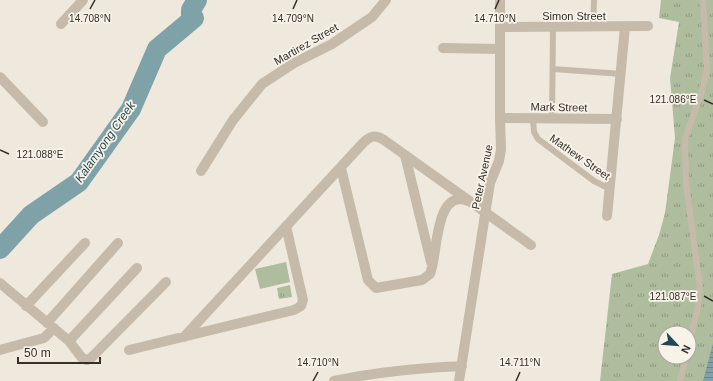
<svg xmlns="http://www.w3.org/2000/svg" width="713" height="381" font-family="Arial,sans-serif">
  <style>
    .green { fill: #afbd9f }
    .park { fill: url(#park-tufts); fill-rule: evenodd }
    .water { fill: url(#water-rules) }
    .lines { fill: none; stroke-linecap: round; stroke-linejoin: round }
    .river { stroke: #7fa2a9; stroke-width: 20 }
    .lane { stroke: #c6bbaa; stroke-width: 6 }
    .street { stroke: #c6bbaa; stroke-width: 10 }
    .ticks { fill: none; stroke: #352e29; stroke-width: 1.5 }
    .labels { text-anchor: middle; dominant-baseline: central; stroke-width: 3.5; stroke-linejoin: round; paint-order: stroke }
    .street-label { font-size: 11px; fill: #352e29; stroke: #f8f3e9 }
    .water-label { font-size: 12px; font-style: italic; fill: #234852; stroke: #f8f3e9 }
    .ticks-label { font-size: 10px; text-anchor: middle; fill: #352e29; stroke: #f8f3e9; stroke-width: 3.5; stroke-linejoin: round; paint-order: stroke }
  </style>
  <defs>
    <pattern id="park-tufts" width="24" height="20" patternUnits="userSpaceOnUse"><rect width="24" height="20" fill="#afbd9f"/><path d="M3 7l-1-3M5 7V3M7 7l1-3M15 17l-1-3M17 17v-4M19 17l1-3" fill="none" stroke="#8f9a82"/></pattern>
    <pattern id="water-rules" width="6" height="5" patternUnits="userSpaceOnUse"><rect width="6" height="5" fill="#7fa2a9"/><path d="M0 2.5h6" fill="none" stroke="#69848a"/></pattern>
  </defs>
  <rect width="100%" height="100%" fill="#efe9dd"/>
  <!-- green -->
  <path class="green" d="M286 262 290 282 260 289 255 269Z"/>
  <!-- park -->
  <path class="park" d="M661 0H713V381H600L612 274 648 264 659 235 665 213 675 138 670 78 679 22 659 18ZM665 333H689V357H665Z
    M290 285 292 297 279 299 277 288Z"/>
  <!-- water -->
  <path class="water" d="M713 343V381H703Z"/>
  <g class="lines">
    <!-- river -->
    <path class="river" d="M0 249 31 215 79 182 131 109 157 49 194 18 191 15V10L197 0"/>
    <!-- lane -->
    <path class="lane" d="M593 28 594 0
      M553 69 622 74
      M533 118 534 132 538 139 594 181 610 189
      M552 119 553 28
      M689 344 698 307 700 287 686 184 685 139 702 91 707 70 703 0
      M680 381 686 357"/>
    <!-- street -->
    <path class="street" d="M61 24 83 0
      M500 27 648 26
      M443 48 500 49
      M0 77 43 122
      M500 118 617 119
      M405 155 431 262
      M341 168 368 280 376 288 422 280 430 274C438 256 434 188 468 201
      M201 171 233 120 262 84 294 63 332 44 372 17 386 0
      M607 216 625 27
      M0 283 69 341 82 358 87 360 91 358 166 282
      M26 306 85 243
      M47 323 118 243
      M184 337 363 143C370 136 375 134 384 140L531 245
      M69 341 137 268
      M0 350 44 338 54 328
      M129 350 294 310 301 306 303 300 286 226
      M334 381C376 372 418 368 462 366
      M459 381 490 183 499 161 501 150 500 118V0"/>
  </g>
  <!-- ticks -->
  <path class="ticks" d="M90 9 95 0M293 9 297 0M495 9 499 0M704 100 713 104M0 150 9 154M704 296 713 301M313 381 318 372M516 381 520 372"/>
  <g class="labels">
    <!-- street labels -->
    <g class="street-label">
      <text x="574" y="16">Simon Street</text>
      <text transform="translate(306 44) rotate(-30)">Martirez Street</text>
      <text transform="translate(559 107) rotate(1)">Mark Street</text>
      <text transform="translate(580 157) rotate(35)">Mathew Street</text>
      <text transform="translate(482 177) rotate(-78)">Peter Avenue</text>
    </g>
    <!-- water labels -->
    <g class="water-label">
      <text transform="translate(105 142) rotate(-55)">Kalamyong Creek</text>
    </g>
  </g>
  <g class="ticks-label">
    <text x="90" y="22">14.708°N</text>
    <text x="293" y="22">14.709°N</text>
    <text x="495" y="22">14.710°N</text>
    <text x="673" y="103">121.086°E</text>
    <text x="40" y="158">121.088°E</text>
    <text x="673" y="300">121.087°E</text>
    <text x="318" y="366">14.710°N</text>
    <text x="520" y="366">14.711°N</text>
  </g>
  <!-- north arrow -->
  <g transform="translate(677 345) rotate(116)"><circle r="19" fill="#f8f3e9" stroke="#aaa49c"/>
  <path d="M0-3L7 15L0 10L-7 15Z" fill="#234852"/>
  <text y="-6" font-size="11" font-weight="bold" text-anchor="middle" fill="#352e29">N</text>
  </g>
  <!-- scale -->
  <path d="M18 357v6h82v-6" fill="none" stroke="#352e29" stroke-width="2"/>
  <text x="24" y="357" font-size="12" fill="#352e29" stroke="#f8f3e9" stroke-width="3" paint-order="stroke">50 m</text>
</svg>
